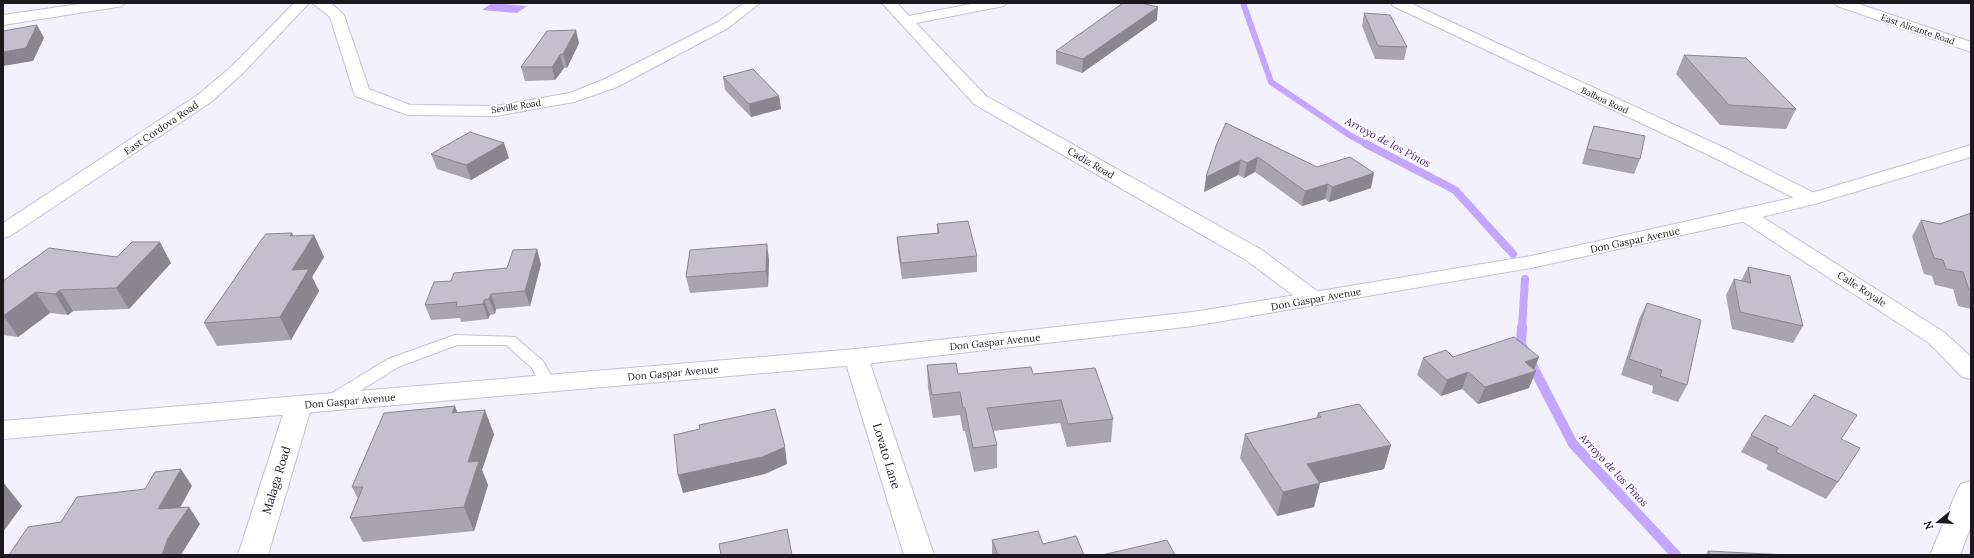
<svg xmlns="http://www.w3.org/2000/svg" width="1974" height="558" font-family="Lora,serif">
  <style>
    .water { fill: #c2a6ff }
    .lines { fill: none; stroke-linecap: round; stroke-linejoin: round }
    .stream-far2 { stroke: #c2a6ff; stroke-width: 6 }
    .stream-far1 { stroke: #c2a6ff; stroke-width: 8 }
    .stream { stroke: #c2a6ff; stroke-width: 10 }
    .service-casing { stroke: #c5c1d0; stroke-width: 2 }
    .minor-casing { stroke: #c5c1d0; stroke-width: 2 }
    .tertiary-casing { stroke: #c5c1d0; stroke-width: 2 }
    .service { fill: #fff; fill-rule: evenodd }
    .minor { fill: #fff; fill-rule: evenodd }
    .tertiary { fill: #fff; fill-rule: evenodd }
    .wall { fill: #a9a4b2 }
    .shaded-wall { fill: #898691 }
    .building { fill: #c4bfcf; stroke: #898691 }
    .labels { text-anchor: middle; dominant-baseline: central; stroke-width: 3.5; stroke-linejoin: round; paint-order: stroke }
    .far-street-label { font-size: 9px; fill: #1b191f; stroke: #fff }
    .street-label { font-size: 10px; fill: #1b191f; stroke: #fff }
    .water-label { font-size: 11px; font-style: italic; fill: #471a7e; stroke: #fff }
    .near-street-label { font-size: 12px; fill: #1b191f; stroke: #fff }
  </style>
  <rect width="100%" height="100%" fill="#f4f1fe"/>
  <!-- water -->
  <path class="water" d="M492 3 527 6 517 13 482 10Z"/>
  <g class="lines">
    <!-- stream-far2 -->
    <path class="stream-far2" d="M1243 3 1271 82 1351 136 1368 145"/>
    <!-- stream-far1 -->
    <path class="stream-far1" d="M1366 144 1455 190 1513 254
      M1522 328 1525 279"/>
    <!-- stream -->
    <path class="stream" d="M1522 327 1521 344 1573 444 1676 555"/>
    <defs>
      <path id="service" d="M455 335 515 337 543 361 555 383 553 387 547 388 541 387 532 368 506 345H457L398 367 336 406 330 408 324 406 322 402 324 398 388 359Z"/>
      <path id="minor" d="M87 3H124L122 6 117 7 3 25V15Z
        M312 3H331L344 15 369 89 410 105 496 106 570 93 605 79 718 22 744 3H760L728 28 617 87 574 102 496 116 408 115 355 96 330 17Z
        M882 3H897L909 16 976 3H1006L1004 6 999 7 916 23 986 96 1262 250 1321 294 1324 299 1321 304 1313 306 1305 304 1246 260 974 104Z
        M1391 3H1410L1729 150 1818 195 1821 199 1818 203 1811 205 1804 203 1715 158 1393 6Z
        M1835 3H1856L1971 42V52L1837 6Z
        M1746 209 1753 211 1945 333 1971 357V379L1962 377 1929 343 1739 219 1736 215 1739 211Z
        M856 349 865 351 868 357 934 555H904L844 357 847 351Z
        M299 396 308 399 312 405 268 555H238L286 405 290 399Z
        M1971 481V526L1960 555H1930L1957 491 1961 484Z"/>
      <path id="tertiary" d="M294 3H309L243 73 211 102 10 236 3 238V223L199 94 231 67Z
        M1971 145V157L1818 203 1746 221 1531 268 1193 326 856 365 3 439V421L856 349 1193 312 1531 256 1805 195Z"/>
    </defs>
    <!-- service casing -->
    <use href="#service" class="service-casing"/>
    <!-- minor casing -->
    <use href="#minor" class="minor-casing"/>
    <!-- tertiary casing -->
    <use href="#tertiary" class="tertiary-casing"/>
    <!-- service -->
    <use href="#service" class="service"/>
    <!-- minor -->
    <use href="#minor" class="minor"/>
    <!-- tertiary -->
    <use href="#tertiary" class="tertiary"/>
  </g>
  <!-- wall -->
  <path class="wall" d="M1364 13 1407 47 1404 60 1375 59 1362 26Z
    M1157 20 1082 73 1056 64V51Z
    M579 43 567 68H564L555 80 525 81 521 67Z
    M1684 55 1796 109 1786 129 1720 125 1676 74Z
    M723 77 779 96 781 109 751 117 725 90Z
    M1594 126 1640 159 1634 174 1582 164 1589 140Z
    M1216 146 1317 167 1371 188 1329 202 1325 199 1302 206 1255 172 1244 178 1238 175 1204 192Z
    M431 154 509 158 471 180 437 169Z
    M1971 213V309L1958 306 1953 289 1935 285 1932 276 1924 274 1912 236 1921 220 1940 224Z
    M937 224 977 256V272L902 279 898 252 897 237 937 233Z
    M292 233 293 236 314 235 324 257 312 277 319 291 291 340 217 346 204 323Z
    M117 257 171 263 129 309 73 311 68 315 50 313 18 337 3 335V281Z
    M769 259 768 287 690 293 686 277Z
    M541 264 530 306 496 309 495 314 490 315 488 319 461 322 460 318 431 320 425 305 507 268Z
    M1748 267 1803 326 1793 343 1732 329 1726 295 1734 279 1741 281Z
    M1647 303 1687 385 1678 402 1652 393 1653 386 1621 375 1639 319Z
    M1453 357H1539L1534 369 1529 388 1478 404 1462 389 1441 396 1417 375 1423 358Z
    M927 365 958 374H1033L1113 419 1111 442 1067 447 1060 423 993 431 997 445V468L974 472 965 431H963L960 415 933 418 928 388Z
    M457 412 494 434 482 470 488 485 474 531 363 542 350 518 358 499 352 487Z
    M1318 413 1391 445 1384 469 1320 483 1314 507 1277 516 1240 458 1245 434 1316 418Z
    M1791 427 1841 439 1838 482 1826 499 1766 469 1768 465 1741 452 1751 435Z
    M992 540 1043 544 1084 555H992Z
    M1708 551 1787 555H1706Z"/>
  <!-- shaded-wall -->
  <path class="shaded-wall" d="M1158 7 1157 20 1082 73 1083 59Z
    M37 25 44 38 33 61 3 66V52Z
    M576 30 579 43 567 68 563 54Z
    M560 55 564 68 555 80 552 67Z
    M779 96 781 109 751 117 749 104Z
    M504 143 509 158 471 180 466 165Z
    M1258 157 1255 172 1244 178 1247 163Z
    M1241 160 1238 175 1204 192 1206 177Z
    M1374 173 1371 188 1329 202 1332 187Z
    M1328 184 1325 199 1302 206 1305 191Z
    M292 233 302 255 314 235 324 257 312 277 319 291 291 340 280 317 290 236Z
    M160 242 171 263 129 309 116 288Z
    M767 244 769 259 768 287 766 271Z
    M537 249 541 264 530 306 525 291Z
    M60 290 73 311 68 315 55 294Z
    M36 292 50 313 18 337 4 316Z
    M491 294 496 309 495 314 489 299Z
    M484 300 490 315 488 319 483 304Z
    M1539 357 1533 372 1536 371 1529 388 1478 404 1485 387 1525 362Z
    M1468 372 1462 389 1441 396 1447 380Z
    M455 406 464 430 452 413Z
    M485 410 494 434 482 470 488 485 474 531 464 507 468 462Z
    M1391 445 1384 469 1320 483 1314 507 1277 516 1283 492 1307 464Z
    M785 447 787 464 765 474 683 493 678 475Z
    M181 469 192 486 170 526 158 509Z
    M3 482 22 506 3 532Z
    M189 507 200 524 181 555H162L168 538Z"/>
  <!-- building -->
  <path class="building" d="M1123 3H1141L1158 7 1083 59 1056 51Z
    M1364 13 1390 15 1407 47 1378 46Z
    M37 25 26 48 3 52V31Z
    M576 30 563 54 560 55 552 67H521L547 31Z
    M1684 55 1746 58 1796 109 1729 105Z
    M753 69 779 96 749 104 723 77Z
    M1226 123 1317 167 1350 157 1374 173 1332 187 1328 184 1305 191 1258 157 1247 163 1241 160 1206 177 1216 146Z
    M1594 126 1645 136 1640 159 1587 149Z
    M470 132 504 143 466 165 431 154Z
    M1971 213V290H1969L1963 272 1946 269 1943 260 1934 258 1921 220 1940 224Z
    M968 221 977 256 901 263 897 237 939 233 937 224Z
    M292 233 290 236 314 235 292 270 309 269 280 317 204 323 262 239 266 234Z
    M132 242H160L116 288 60 290 55 294 36 292 3 316V281L49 248 117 257Z
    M767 244 766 271 686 277 690 250Z
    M537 249 525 291 491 294 489 299 484 300 483 304 456 307 457 302 425 305 434 282 451 281 454 273 507 268 513 250Z
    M1748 267 1790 276 1803 326 1740 312 1734 279 1751 283Z
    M1647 303 1701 320 1687 385 1660 376 1662 370 1629 359Z
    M1514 337 1539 357 1525 362 1536 371 1485 387 1468 372 1447 380 1423 358 1446 350 1453 357Z
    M956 363 958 374 1031 367 1033 374 1095 368 1113 419 1068 424 1061 400 987 408 997 445 973 448 965 408H963L960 392 932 395 927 365Z
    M1814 395 1857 415 1841 439 1860 448 1838 482 1776 452 1778 448 1751 435 1765 415 1791 427Z
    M1359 404 1391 445 1307 464 1320 483 1283 492 1245 434 1321 417 1318 413Z
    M455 406 452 413 485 410 468 462 479 461 464 507 350 518 363 487H352L384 413Z
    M775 409 785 447 762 457 678 475 674 435 700 429 699 425Z
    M181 469 158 509 189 507 168 538 162 555H9L28 527 61 522 77 497 145 489 155 472Z
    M787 529 792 555H721L719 544Z
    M1038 531 1043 544 1076 536 1084 555H998L992 540Z
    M1167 540 1175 555H1102Z
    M1708 551 1787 555H1710Z"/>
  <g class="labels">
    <!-- far-street labels -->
    <g class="far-street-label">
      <text transform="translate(1918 29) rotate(19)">East Alicante Road</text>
      <text transform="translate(1605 100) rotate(25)">Balboa Road</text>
      <text transform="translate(516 106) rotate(-9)">Seville Road</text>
    </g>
    <!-- street labels -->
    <g class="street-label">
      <text transform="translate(161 128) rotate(-34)">East Cordova Road</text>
      <text transform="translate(1091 163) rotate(30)">Cadiz Road</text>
      <text transform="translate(1635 240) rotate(-12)">Don Gaspar Avenue</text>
      <text transform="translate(1862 289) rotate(33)">Calle Royale</text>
      <text transform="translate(1316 299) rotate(-10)">Don Gaspar Avenue</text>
      <text transform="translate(995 342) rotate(-6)">Don Gaspar Avenue</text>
      <text transform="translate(673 373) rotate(-5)">Don Gaspar Avenue</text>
      <text transform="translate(350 401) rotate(-5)">Don Gaspar Avenue</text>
    </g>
    <!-- water labels -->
    <g class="water-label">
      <text transform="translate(1388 142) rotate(28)">Arroyo de los Pinos</text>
      <text transform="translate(1614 470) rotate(47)">Arroyo de los Pinos</text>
    </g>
    <!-- near-street labels -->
    <g class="near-street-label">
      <text transform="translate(887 456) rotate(73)">Lovato Lane</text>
      <text transform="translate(276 480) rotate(-73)">Malaga Road</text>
    </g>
  </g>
  <!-- border -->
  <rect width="1974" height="558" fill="none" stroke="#1b191f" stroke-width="8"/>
  <!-- north arrow -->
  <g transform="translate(1938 522) rotate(252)" stroke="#ffffff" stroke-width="3" paint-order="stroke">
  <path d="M0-3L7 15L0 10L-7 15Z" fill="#1b191f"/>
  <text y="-6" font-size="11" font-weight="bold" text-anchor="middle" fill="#1b191f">N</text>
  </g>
</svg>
